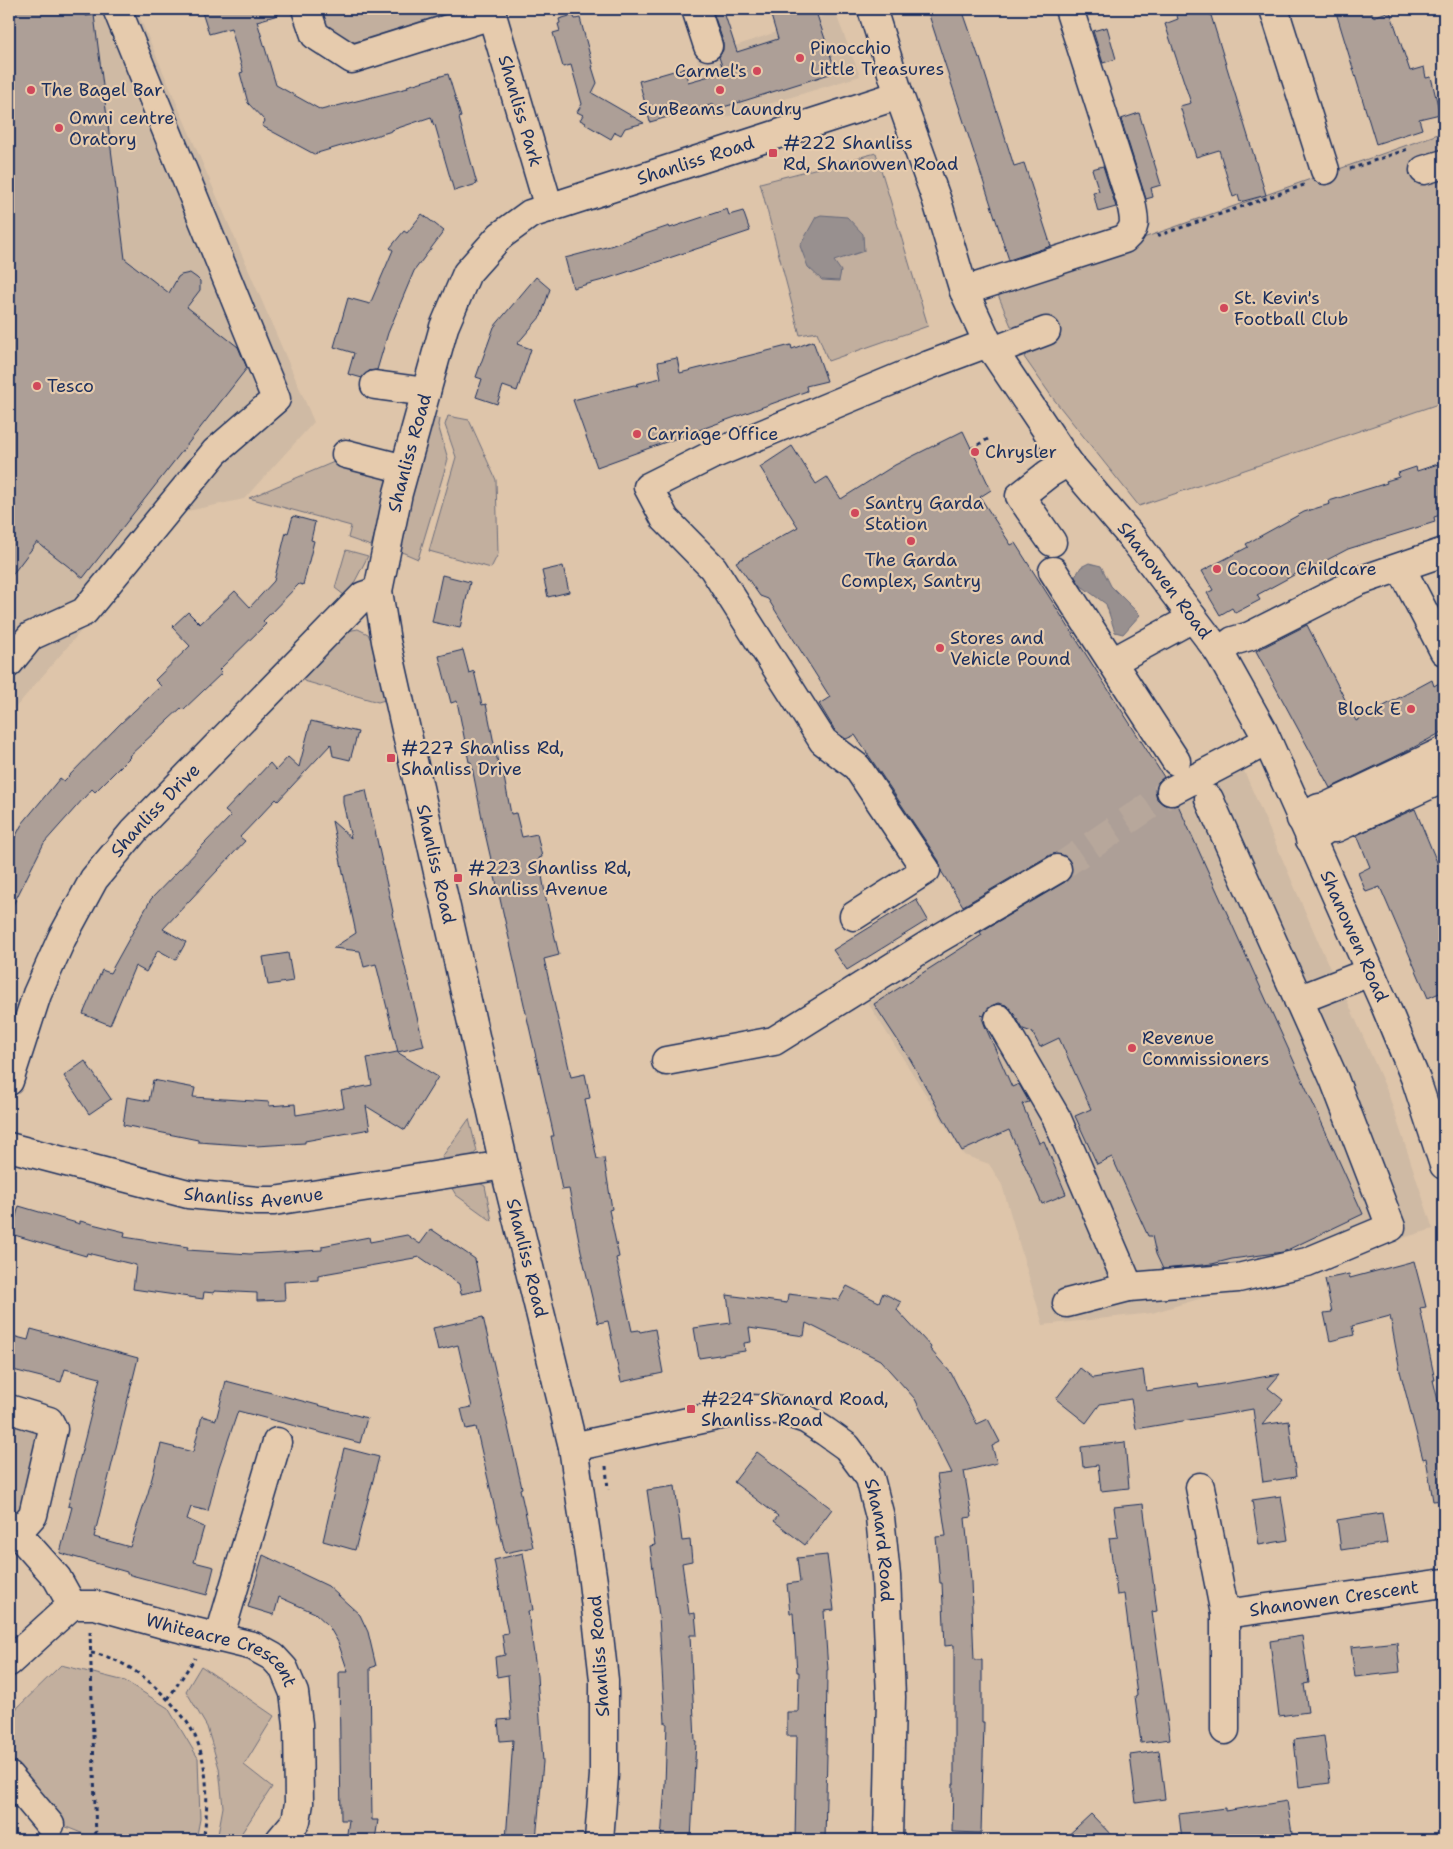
<svg xmlns="http://www.w3.org/2000/svg" width="1453" height="1849" font-family="'Shantell Sans',sans-serif">
  <style>
    .built { fill: #cfbaa4 }
    .green { fill: #c2af9e; stroke: #6e6f7e }
    .water { fill: #98908f; stroke: #66697b }
    .building { fill: #ad9f97; stroke: #1b2f5e }
    .lines { fill: none; stroke-linecap: round; stroke-linejoin: round }
    .minor-tunnel { stroke: #b7a79b; stroke-width: 28; stroke-dasharray: 28 14; stroke-linecap: butt }
    .minor-casing { stroke: #1b2f5e; stroke-width: 31 }
    .path { stroke: #1b2f5e; stroke-width: 3; stroke-dasharray: 4 4; stroke-linecap: butt }
    .minor { stroke: #e6cbad; stroke-width: 28 }
    .poi-dot { fill: #d1495b; stroke: #e6cbad; stroke-width: 2 }
    .labels { text-anchor: middle; dominant-baseline: central; stroke-width: 4.5; stroke-linejoin: round; paint-order: stroke }
    .poi-label { font-size: 18px; fill: #1b2f5e; stroke: #e6cbad; text-anchor: start }
    .street-label { font-size: 18px; fill: #1b2f5e; stroke: #e6cbad }
  </style>
  <rect width="100%" height="100%" fill="#dec5aa"/>
  <filter id="ink" filterUnits="userSpaceOnUse"><feTurbulence type="fractalNoise" baseFrequency=".02" numOctaves="2"/><feDisplacementMap in="SourceGraphic" scale="10" xChannelSelector="R" yChannelSelector="G"/><feConvolveMatrix kernelMatrix="1 2 1 2 8 2 1 2 1" color-interpolation-filters="sRGB"/></filter>
  <g filter="url(#ink)">
    <!-- built -->
    <path class="built" d="M9 9H136L314 422 244 499 183 512 9 715Z
      M835 12 860 76 714 121 697 59Z
      M1244 771 1335 980 1346 998 1388 1093 1433 1229 1152 1313 1043 1325 1002 1185 989 1164 964 1155 868 1003 1177 803Z"/>
    <!-- green -->
    <path class="green" d="M316 9H461L355 42 337 38 320 21Z
      M1444 132V402L1139 506 1052 397 1024 357 1034 344 1026 327 1011 326 996 290Z
      M876 153 928 326 828 361 817 332 800 335 760 183Z
      M448 416 469 420 496 480 498 554 491 568 429 551 456 457 445 425Z
      M434 417 439 419 438 425 448 459 418 559 397 550Z
      M334 462 382 473 390 483 371 546 348 538 351 526 249 498Z
      M346 550 368 556 352 587 344 595 335 588Z
      M358 629 368 634 373 645 388 699 378 702 304 681 301 675 347 631Z
      M469 1119 477 1151 468 1159 445 1162 442 1157Z
      M479 1183 485 1186 492 1221 456 1195 450 1185Z
      M9 1419 41 1426 24 1509 15 1512 9 1509Z
      M61 1665 125 1681 168 1708 198 1758 200 1819 196 1840H94L91 1837 59 1824 9 1761V1716Z
      M201 1666 274 1716 244 1765 272 1787 237 1840H217L223 1807 219 1768 207 1727 186 1691Z"/>
    <!-- water -->
    <path class="water" d="M821 215 847 217 863 234 864 251 834 261 841 271 839 281 822 280 808 267 800 246 816 217Z
      M1089 563 1101 566 1111 586 1140 615 1123 634 1115 632 1106 604 1080 585 1075 577 1081 567Z"/>
    <!-- building -->
    <path class="building" d="M9 9H85L86 16 94 15 125 259 169 293 178 277 181 275 190 273 197 278 200 281V290L187 307 238 347 247 368 83 578 37 542 9 579Z
      M201 9H277L278 15 257 21 276 85 321 110 408 88 407 86 448 74 461 117 459 118 477 184 454 191 435 125 434 126 431 117 392 130V131L314 154 262 126 265 121 248 103 240 73 243 72 231 28 209 34Z
      M712 9H723L737 52 778 39 769 9H815L836 72 734 104 716 109 714 104 650 122 639 81 684 68 688 82 724 72 719 57 723 50V41Z
      M927 9H962L979 58H980L1014 166 1024 163 1051 246 1009 260Z
      M1175 9H1209L1266 195 1240 202 1238 195 1233 197 1219 150 1196 157 1180 106 1191 103 1165 24 1178 19Z
      M1335 9H1371L1373 17 1390 11 1410 71 1424 67 1426 78 1431 77 1440 114 1419 119 1422 129 1376 144Z
      M573 15 575 19 580 18 593 67H592L597 83 592 93 644 123 625 128 621 135 615 132 611 139 585 124 586 123 580 120 583 115 577 112 582 104 571 65 563 67 553 33 560 31 558 24 560 23 559 19Z
      M1107 27 1116 59 1103 63 1093 31Z
      M1139 113 1161 185 1151 188 1153 197 1146 199 1121 119Z
      M1103 166 1116 207 1098 212 1093 192 1099 191 1092 169Z
      M727 209 729 215 743 211 750 231 603 280 573 288 565 258 610 246 669 226 670 228Z
      M422 214 444 231 414 271 388 333 377 370 369 371 362 378 348 374 354 353 334 347 348 298 370 304 393 250 390 248 404 231 407 233Z
      M536 277 550 289 541 316 517 344 531 349 517 391 503 386 497 404 476 397 482 379 476 377 494 327Z
      M813 341 827 381 806 386 807 391 597 467 573 400 634 385 638 386 636 384 661 378 658 362 677 358 680 373 791 345 792 349Z
      M963 431 991 490 980 497 1011 545 1015 543 1164 777 1158 782 1155 790 1157 799 1163 804 1170 807 1178 805 1363 1214 1283 1252 1232 1259 1212 1264 1163 1269 1156 1254 1152 1236H1148L1112 1157 1097 1164 1075 1116 1091 1109 1059 1038 1040 1047 1032 1032 1023 1029 1012 1011 1006 1005 998 1003 991 1006 986 1011 984 1016 981 1015 985 1026 1012 1087 1019 1084 1029 1102 1022 1104 1039 1143 1044 1141 1066 1194 1042 1204 1009 1130 962 1151 910 1059 874 1004 982 935 980 932 1065 882 1071 876 1073 868 1071 862 1064 855 1056 853 1050 855 963 906 941 871 939 861 855 735 846 739 836 732 819 704 830 697 768 599 760 596 736 562 798 527 760 467 792 446 816 484 827 477 841 499 895 465Z
      M1444 462V514L1434 517 1435 522 1348 549 1306 571 1305 569 1257 595 1260 600 1235 613 1232 608 1220 615 1207 593 1213 590 1202 571 1248 547 1246 544 1304 512 1330 504 1329 501 1387 483 1386 481 1399 477 1398 473 1416 467 1417 471Z
      M293 516 315 522 311 540 314 541 303 585 299 584 263 621 266 624 219 670 222 673 183 710 181 708 129 756 130 757 95 792 92 789 44 843 9 913V849L22 824 60 778 64 781 120 724 161 686 155 680 190 646 172 627 188 612 200 624 235 591 250 607 274 581 286 532 288 533Z
      M563 566 569 592 548 597 542 571Z
      M442 575 470 582 460 628 432 622Z
      M1307 625 1356 721 1432 680 1434 686 1444 680V731L1409 750 1330 788 1256 651Z
      M463 650 469 673 474 671 482 705 486 704 500 773 503 772 511 814 516 813 522 837 537 834 542 857 539 858 546 899 559 955 544 959 571 1077 585 1074 590 1098 585 1099 597 1159 604 1158 612 1209 609 1210 619 1257 616 1258 632 1331 639 1330 640 1332 655 1329 663 1373 621 1382 608 1321 598 1323 581 1251 569 1189 562 1190 551 1136H554L485 833 471 762H469L457 701 451 703 439 656Z
      M311 721 358 732 350 760 333 756 331 744 278 801 276 799 240 837 245 841 163 929 186 942 176 960 158 950 146 972 135 966 110 1025 83 1014 102 970 110 973 151 899 231 816 225 811 270 763 276 770 288 757 299 767Z
      M366 790 393 912 392 913 424 1046 398 1052 376 964 364 967 360 951 333 948 356 933 332 821 351 838 343 803V795Z
      M1415 809 1444 879V991L1428 998 1380 887 1366 892 1358 873 1370 867 1357 835Z
      M916 899 928 920 847 970 833 950Z
      M288 953 293 981 268 985 263 957Z
      M397 1052 438 1077 405 1130 366 1106 370 1129 305 1141V1143L256 1146 198 1142V1140L123 1125 127 1097 149 1101 153 1080 195 1088 193 1097 269 1102V1106L295 1104 296 1115 344 1107 341 1091 372 1085 367 1058Z
      M85 1061 111 1099 89 1114 64 1076Z
      M19 1206 80 1224V1221L125 1232 124 1237 188 1247 187 1250 250 1254 322 1250V1246L369 1237 370 1242 407 1235 420 1244 431 1229 475 1259 481 1290 461 1294 459 1284 420 1257 318 1275V1280L284 1282 285 1300 257 1301V1293L214 1291V1293L204 1292 203 1299 133 1289 136 1265 87 1253 86 1256 11 1234Z
      M1414 1261 1426 1307 1420 1308 1435 1380H1433L1444 1425V1500L1433 1501 1426 1458 1423 1459 1400 1371 1390 1316 1352 1326 1354 1335 1330 1341 1324 1313 1332 1312 1325 1279 1349 1274 1350 1278Z
      M847 1286 879 1302 883 1293 901 1302 897 1310 931 1347 930 1349 951 1373 977 1424 988 1419 1000 1442 992 1446 997 1463 964 1471 972 1517 965 1518 971 1581 974 1660H982V1722H984L981 1833 952 1832 953 1784H954V1645L945 1646 942 1583H940L936 1537 946 1536 937 1475 952 1473 915 1399 880 1360 806 1323 804 1336 749 1328 751 1342 744 1343 745 1351 699 1358 694 1328 731 1323 727 1295 787 1303 788 1294 839 1300Z
      M483 1317 522 1488 520 1489 533 1547 505 1553 476 1427 466 1429 461 1409 472 1407 458 1345 438 1350 433 1328Z
      M31 1329 138 1358 94 1537 130 1547 148 1493 161 1444 193 1452 202 1416 216 1420 226 1381 367 1418 360 1443 238 1411 219 1467 208 1511 191 1507 187 1519 204 1527 194 1562 214 1567 207 1595 127 1574V1572L60 1553 72 1507 68 1506 100 1378 65 1369 61 1382 9 1369V1335L28 1340Z
      M1080 1368 1093 1378 1143 1370 1146 1391 1198 1383 1199 1388 1280 1374 1268 1388 1283 1400 1262 1425 1289 1421 1296 1477 1263 1482 1253 1409 1136 1429 1131 1399 1100 1404 1086 1423 1056 1399Z
      M1125 1442 1129 1488 1101 1491 1098 1465 1083 1467 1081 1447Z
      M344 1448 379 1457 355 1550 323 1541Z
      M757 1452 832 1509 805 1545 774 1521 778 1516 734 1482Z
      M675 1486 682 1541 690 1540 692 1561 682 1563 689 1614 695 1613 697 1635H690L695 1741H696L691 1840H661L665 1785 667 1723H665L659 1616 650 1546 655 1545 647 1490Z
      M1281 1496 1288 1540 1259 1545 1252 1500Z
      M1143 1504 1157 1611 1152 1612 1170 1739 1141 1743 1135 1696 1137 1695 1124 1594 1117 1595 1109 1538 1118 1537 1114 1507Z
      M1382 1513 1387 1543 1341 1550 1337 1520Z
      M523 1553 533 1610 528 1611 537 1676 543 1762 536 1840H506L513 1740 500 1741 498 1720 511 1719 508 1675 497 1677 495 1657 505 1655 502 1634 508 1633 494 1560Z
      M263 1555 328 1586 360 1615 368 1632 376 1666 370 1668 372 1820H378L375 1840H346L349 1820H341L339 1672H348L338 1642 328 1625 315 1613 279 1597 274 1615 248 1607Z
      M827 1555 834 1610 824 1611 828 1670H827L826 1754H827L825 1840H795L797 1736H787V1712H798L799 1672H797L793 1613H790L787 1584 800 1582 797 1558Z
      M1302 1636 1309 1683 1304 1684 1308 1712 1279 1716 1270 1641Z
      M1397 1642 1400 1672 1355 1677 1351 1647Z
      M1324 1736 1330 1783 1299 1787 1294 1740Z
      M1159 1751 1165 1799 1136 1803 1130 1755Z
      M1287 1801 1293 1840H1248L1247 1835 1211 1840H1182L1179 1814 1225 1808V1811Z
      M1091 1814 1116 1840H1063Z"/>
    <g class="lines">
      <!-- minor-tunnel -->
      <path class="minor-tunnel" d="M1057 869 1171 791"/>
      <defs>
        <g id="minor">
          <path d="M306 9 315 35 352 59 492 15"/>
          <path id="s1" d="M492 9V15L549 208"/>
          <path d="M696 9 708 46"/>
          <path id="s2" d="M872 9 899 95 937 201 964 291 988 343 1068 462 1131 536 1219 652 1262 729 1385 1005 1416 1080 1444 1165"/>
          <path d="M1274 9 1325 170"/>
          <path d="M1424 170 1444 164"/>
          <path d="M964 291 1124 239C1138 227 1134 219 1131 202L1069 9"/>
          <path d="M993 351 1046 331"/>
          <path d="M375 385 426 392"/>
          <path d="M346 454 405 469"/>
          <path d="M1052 542 1020 496 1048 474 1068 462"/>
          <path d="M1401 568 1444 651"/>
          <path d="M1053 571 1176 761"/>
          <path d="M1219 652 1233 641 1250 636 1359 581 1444 552"/>
          <path d="M1112 662 1193 618"/>
          <path d="M9 663 31 636 84 612 215 452 276 399 117 9"/>
          <path d="M1171 791 1267 741"/>
          <path d="M1301 819 1319 808 1326 807 1444 751"/>
          <path d="M1310 840 1328 828H1336L1444 778"/>
          <path d="M854 916 926 870 857 767 823 741 713 568 665 519 648 487 712 455 929 365 988 343"/>
          <path d="M1298 1000 1370 972"/>
          <path d="M999 1019 1057 1119 1129 1287"/>
          <path d="M666 1061 774 1041 936 940 1057 869"/>
          <path id="s3" d="M9 1081 37 994 62 938 94 879 134 831 363 596 378 591"/>
          <path id="s4" d="M9 1147 188 1194 257 1201H274L504 1165"/>
          <path d="M1067 1303 1129 1287 1238 1278 1307 1262 1391 1227 1334 1079 1209 799"/>
          <path d="M9 1409 49 1421 53 1429 33 1515 17 1533"/>
          <path id="s5" d="M573 1447 748 1409 780 1410 806 1419 826 1432 847 1447 870 1478 880 1517 886 1576 891 1697 888 1840"/>
          <path d="M1200 1487 1225 1614V1730"/>
          <path d="M9 1524 57 1578 72 1605"/>
          <path id="s6" d="M1225 1614 1444 1583"/>
          <path d="M219 1638 277 1442"/>
          <path id="s7" d="M9 1662 72 1605H95L167 1625 253 1646 273 1657 284 1669 294 1693 298 1724 299 1803 296 1821 280 1840"/>
          <path d="M9 1776 50 1825"/>
          <path id="s8" d="M599 1840 604 1775V1680L593 1582 573 1447 504 1165 386 641 378 591 398 493 444 327 467 273 500 236 530 214 899 95"/>
        </g>
      </defs>
      <!-- minor casing -->
      <use href="#minor" class="minor-casing"/>
      <!-- path -->
      <path class="path" d="M1350 169 1408 149
        M1157 236 1304 185
        M971 449 988 439
        M606 1466 608 1490
        M90 1631 96 1840
        M91 1653C114 1656 138 1671 155 1687 170 1701 185 1716 194 1734 209 1765 209 1807 203 1840
        M168 1699 195 1658"/>
      <!-- minor -->
      <use href="#minor" class="minor"/>
    </g>
  </g>
  <!-- markers -->
  <g class="poi-dot">
    <circle cx="800" cy="58" r="5"/>
    <circle cx="757" cy="71" r="5"/>
    <circle cx="31" cy="90" r="5"/>
    <circle cx="720" cy="90" r="5"/>
    <circle cx="59" cy="128" r="5"/>
    <rect x="768" y="148" width="10" height="10" rx="2.5"/>
    <circle cx="1224" cy="308" r="5"/>
    <circle cx="37" cy="386" r="5"/>
    <circle cx="637" cy="434" r="5"/>
    <circle cx="975" cy="452" r="5"/>
    <circle cx="855" cy="513" r="5"/>
    <circle cx="911" cy="541" r="5"/>
    <circle cx="1217" cy="569" r="5"/>
    <circle cx="940" cy="648" r="5"/>
    <circle cx="1411" cy="709" r="5"/>
    <rect x="386" y="753" width="10" height="10" rx="2.5"/>
    <rect x="453" y="873" width="10" height="10" rx="2.5"/>
    <circle cx="1132" cy="1048" r="5"/>
    <rect x="686" y="1404" width="10" height="10" rx="2.5"/>
  </g>
  <g class="labels">
    <!-- poi labels -->
    <g class="poi-label">
      <text x="810" y="48">Pinocchio<tspan x="810" dy="21">Little Treasures</tspan></text>
      <text x="747" y="71" text-anchor="end">Carmel's</text>
      <text x="41" y="90">The Bagel Bar</text>
      <text x="720" y="109" text-anchor="middle">SunBeams Laundry</text>
      <text x="69" y="118">Omni centre<tspan x="69" dy="21">Oratory</tspan></text>
      <text x="783" y="143">#222 Shanliss<tspan x="783" dy="21">Rd, Shanowen Road</tspan></text>
      <text x="1234" y="298">St. Kevin's<tspan x="1234" dy="21">Football Club</tspan></text>
      <text x="47" y="386">Tesco</text>
      <text x="647" y="434">Carriage Office</text>
      <text x="985" y="452">Chrysler</text>
      <text x="865" y="503">Santry Garda<tspan x="865" dy="21">Station</tspan></text>
      <text x="911" y="560" text-anchor="middle">The Garda<tspan x="911" dy="21">Complex, Santry</tspan></text>
      <text x="1227" y="569">Cocoon Childcare</text>
      <text x="950" y="638">Stores and<tspan x="950" dy="21">Vehicle Pound</tspan></text>
      <text x="1401" y="709" text-anchor="end">Block E</text>
      <text x="401" y="748">#227 Shanliss Rd,<tspan x="401" dy="21">Shanliss Drive</tspan></text>
      <text x="468" y="868">#223 Shanliss Rd,<tspan x="468" dy="21">Shanliss Avenue</tspan></text>
      <text x="1142" y="1038">Revenue<tspan x="1142" dy="21">Commissioners</tspan></text>
      <text x="701" y="1399">#224 Shanard Road,<tspan x="701" dy="21">Shanliss Road</tspan></text>
    </g>
    <!-- street labels -->
    <g class="street-label">
      <text stroke="none"><textPath href="#s1" startOffset="106">Shanliss Park</textPath></text>
      <text stroke="none"><textPath href="#s8" startOffset="1865">Shanliss Road</textPath></text>
      <text stroke="none"><textPath href="#s8" startOffset="1415">Shanliss Road</textPath></text>
      <text stroke="none"><textPath href="#s2" startOffset="650">Shanowen Road</textPath></text>
      <text stroke="none"><textPath href="#s3" startOffset="312">Shanliss Drive</textPath></text>
      <text transform="translate(436 864) rotate(77)">Shanliss Road</text>
      <text stroke="none"><textPath href="#s2" startOffset="1055">Shanowen Road</textPath></text>
      <text stroke="none"><textPath href="#s4" startOffset="251">Shanliss Avenue</textPath></text>
      <text transform="translate(527 1258) rotate(76)">Shanliss Road</text>
      <text stroke="none"><textPath href="#s5" startOffset="390">Shanard Road</textPath></text>
      <text stroke="none"><textPath href="#s6" startOffset="110">Shanowen Crescent</textPath></text>
      <text stroke="none"><textPath href="#s7" startOffset="245">Whiteacre Crescent</textPath></text>
      <text transform="translate(599 1656) rotate(-94)">Shanliss Road</text>
    </g>
  </g>
  <!-- margin -->
  <rect width="1453" height="1849" fill="none" stroke="#e6cbad" stroke-width="30"/>
  <rect x="15" y="15" width="1423" height="1819" fill="none" stroke="#1b2f5e" stroke-width="2" filter="url(#ink)"/>
</svg>
